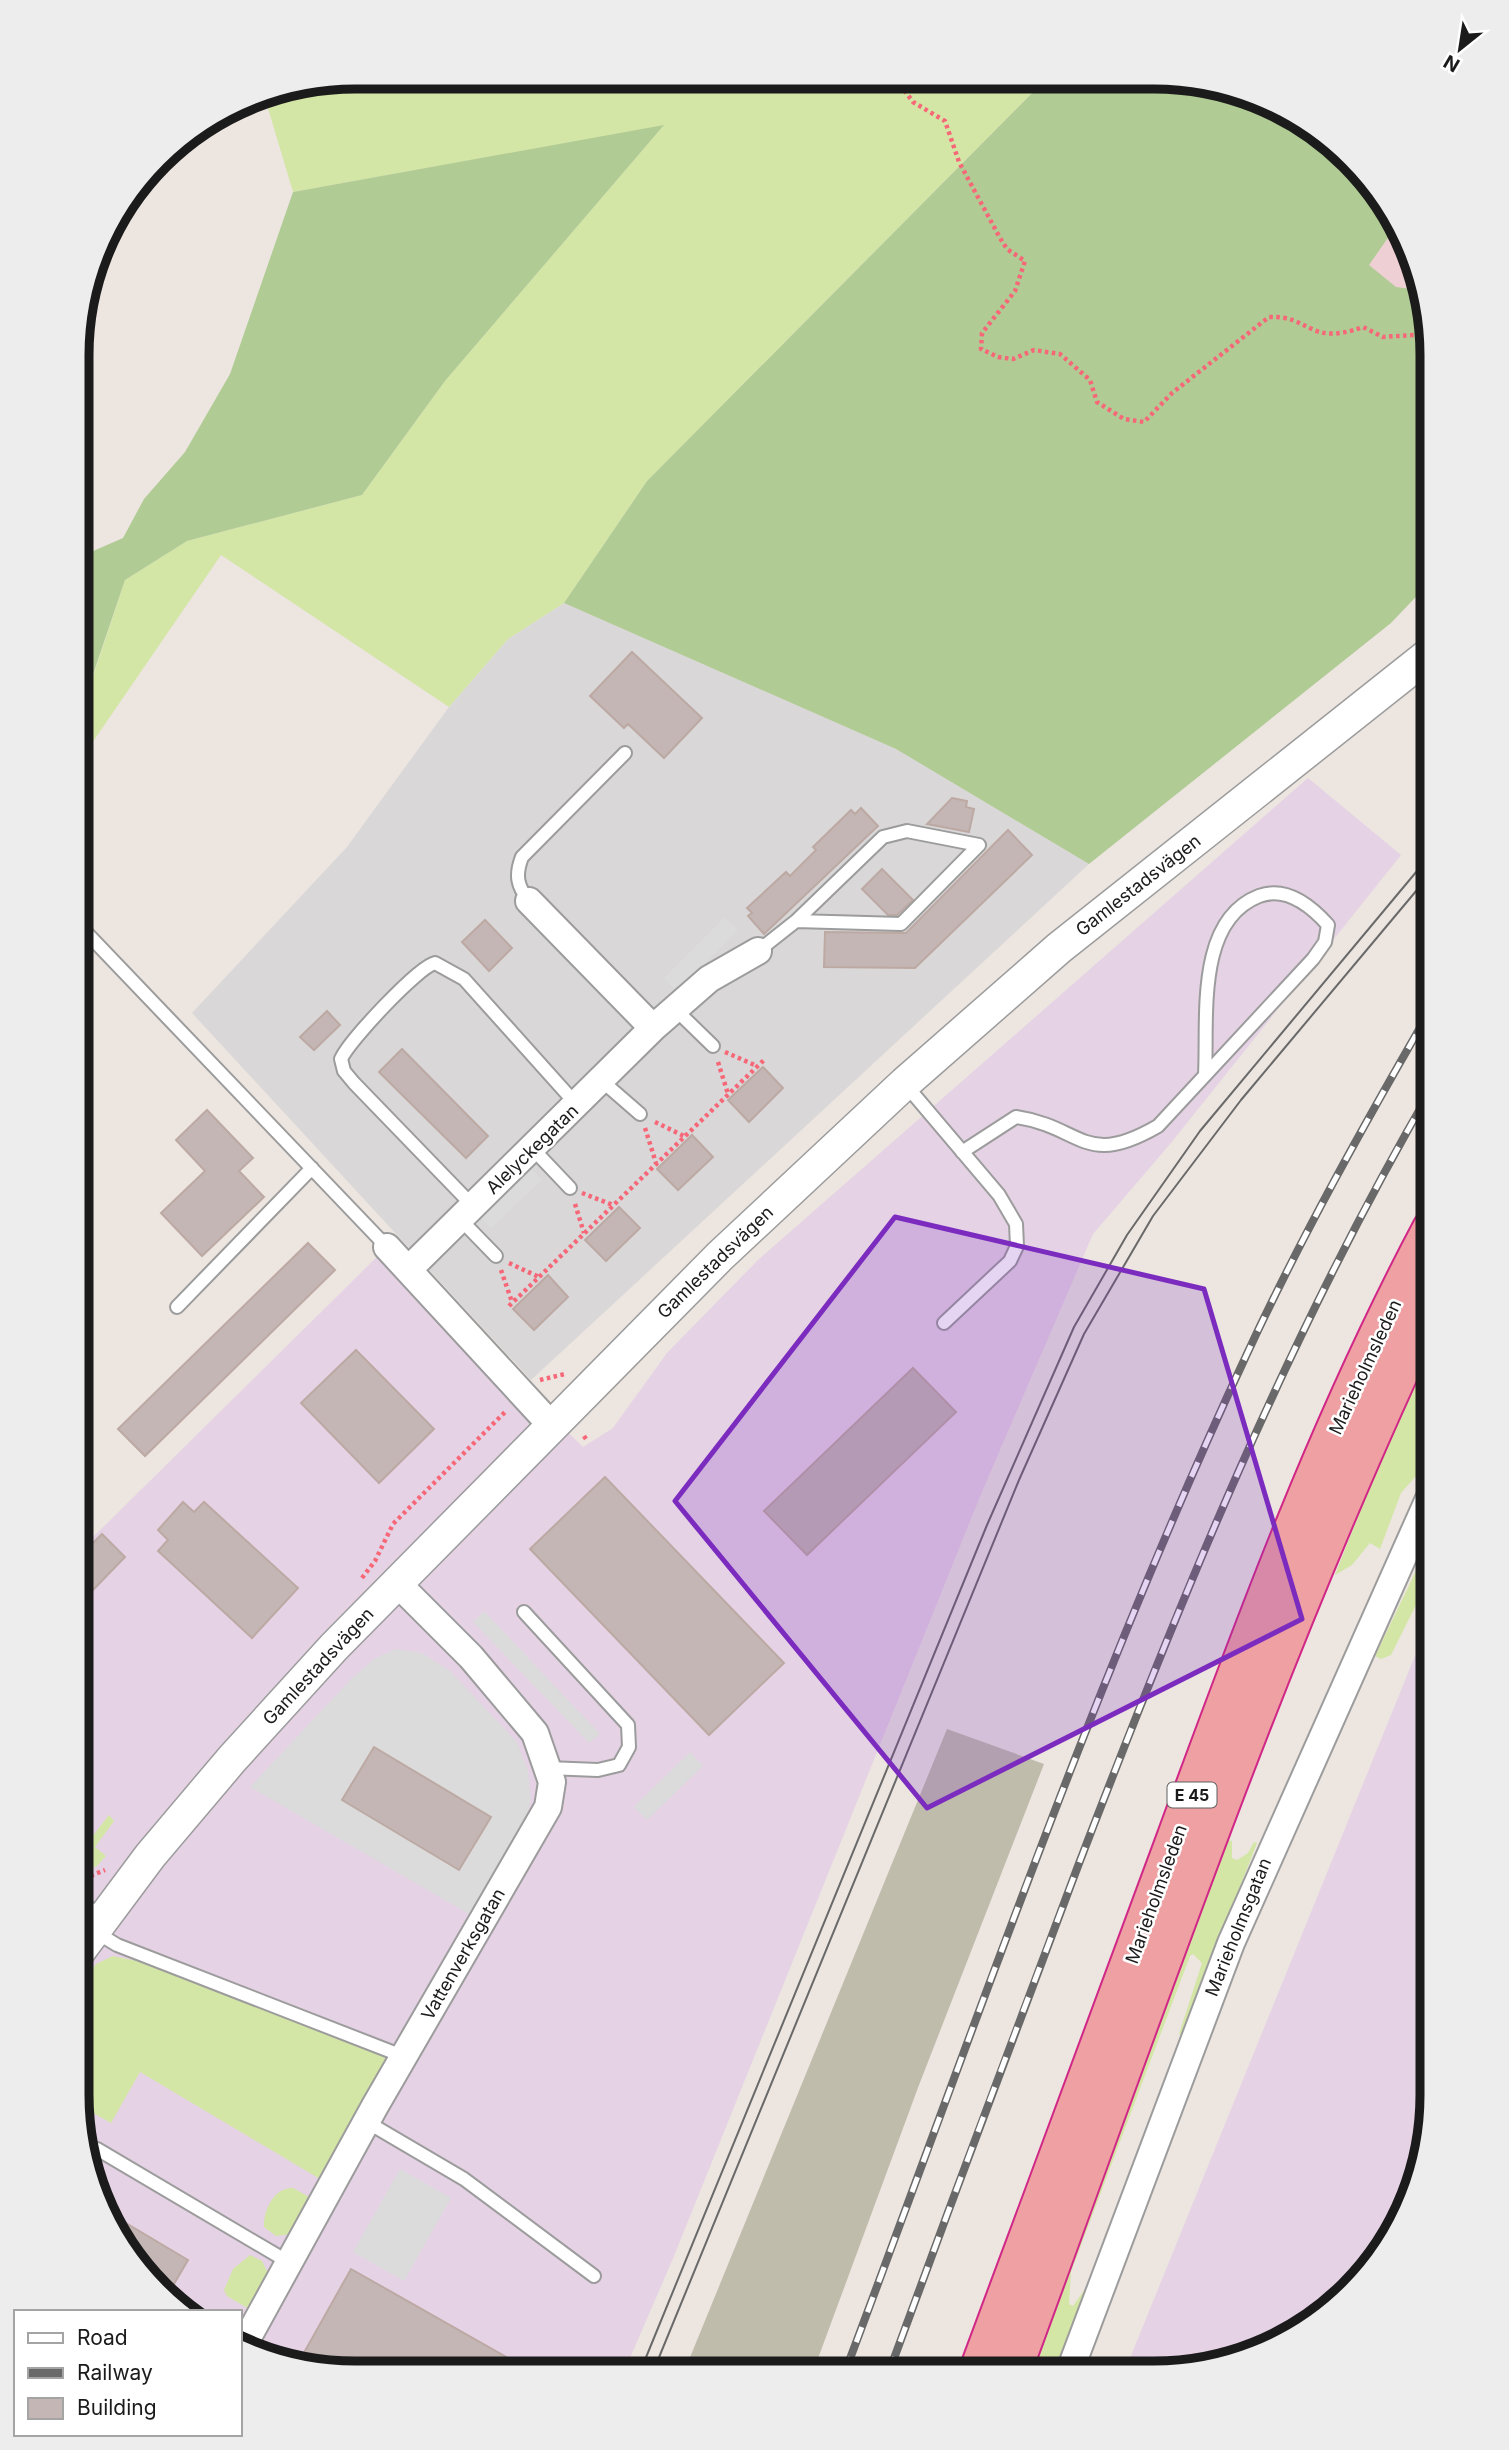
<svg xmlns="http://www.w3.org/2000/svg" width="1509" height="2450" font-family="Inter,sans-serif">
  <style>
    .residential { fill: #d9d7d8 }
    .commercial { fill: #edcfd4 }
    .industrial { fill: #e5d2e5 }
    .construction { fill: #c0bcac }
    .grass { fill: #d4e6a6 }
    .forest { fill: #b1cb95 }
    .parking { fill: #dbdbdb }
    .building { fill: #c3b6b4; stroke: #bda9a3; stroke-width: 2 }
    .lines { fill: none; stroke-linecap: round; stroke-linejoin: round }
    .service-casing { stroke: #9c9c9c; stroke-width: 16 }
    .minor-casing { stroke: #9c9c9c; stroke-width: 30 }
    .tertiary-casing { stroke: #9c9c9c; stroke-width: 35 }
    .trunk-casing { stroke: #d02787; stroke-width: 42 }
    .path { stroke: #f66778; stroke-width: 4.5; stroke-dasharray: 3.5 3.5; stroke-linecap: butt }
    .service { stroke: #fff; stroke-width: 12 }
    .minor { stroke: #fff; stroke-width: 26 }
    .tertiary { stroke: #fff; stroke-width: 32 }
    .trunk { stroke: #eea0a2; stroke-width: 38 }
    .tram { stroke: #696969; stroke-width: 2 }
    .rail-casing { stroke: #696969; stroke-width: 8 }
    .rail { stroke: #fff; stroke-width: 5; stroke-dasharray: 16; stroke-linecap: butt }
    .marked { fill: #7b2cbf; fill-opacity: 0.2; stroke: #7b2cbf; stroke-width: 5; stroke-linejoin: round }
    .labels { text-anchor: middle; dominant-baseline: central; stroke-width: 5; stroke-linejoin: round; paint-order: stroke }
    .shield { fill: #fff; stroke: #5f5f5f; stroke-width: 2 }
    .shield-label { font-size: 16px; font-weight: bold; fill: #1b1b1b }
    .street-label { font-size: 18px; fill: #1b1b1b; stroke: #fff }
    .rim { fill: none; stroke: #1b1b1b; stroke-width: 9 }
  </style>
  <rect width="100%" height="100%" fill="#ece5e0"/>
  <!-- residential -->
  <path class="residential" d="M564 603 896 749 1089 864 531 1380 192 1013 347 847 449 707 508 639Z"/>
  <!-- commercial -->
  <path class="commercial" d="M1397 225 1411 249 1419 290 1414 291 1396 288 1368 265Z"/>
  <!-- industrial -->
  <path class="industrial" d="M1308 778 1401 855 1170 1144 1093 1234 981 1494 674 2256 624 2372 319 2371 240 2347V2312H182L134 2264 98 2201 77 2095 78 1552 381 1253 583 1447 613 1428 667 1353 757 1261Z
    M1432 1614 1431 2113 1417 2184 1375 2264 1323 2315 1260 2352 1154 2373H1124Z"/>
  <!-- construction -->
  <path class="construction" d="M947 1729 1044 1764 919 2085 813 2372H684Z"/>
  <!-- grass -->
  <path class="grass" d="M355 77 1046 79 647 481 564 603 508 639 449 707 221 555 79 762V700L84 703 125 580 187 541 362 495 445 381 663 126 293 192 264 95Z
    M1432 1342V1458L1401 1493 1380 1549 1370 1543 1352 1565 1335 1575 1403 1402Z
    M1426 1550H1432V1573L1391 1655 1381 1659 1375 1656Z
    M109 1815 114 1821 95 1847 106 1856 97 1866 78 1876 77 1834 88 1842Z
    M1226 1840 1232 1841V1858L1237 1860 1248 1853 1254 1842 1257 1843 1182 2035 1179 2034 1202 1963 1193 1954 1190 1956 1071 2272 1069 2304 1073 2306 1087 2286 1055 2373H1028Z
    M113 1956 151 1964 386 2054 385 2065 320 2179 140 2072 111 2123 79 2105 77 1992 96 1964Z
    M293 2188 311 2198 291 2234 276 2236 264 2227C263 2211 274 2187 293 2188Z
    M250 2255 262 2261 269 2275 249 2309 227 2296 224 2290 233 2269Z"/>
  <!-- forest -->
  <path class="forest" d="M1046 79H1190L1261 98 1323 135 1375 186 1397 225 1369 265 1396 287 1419 290 1432 355V580L1391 623 1089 864 896 749 564 603 647 481Z
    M664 125 445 381 362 495 187 541 125 580 83 704 79 700V529L91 552 123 538 144 499 185 452 230 374 293 192Z"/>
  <!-- parking -->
  <path class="parking" d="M725 917 738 930 677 992 664 978Z
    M528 1165 542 1180 491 1228 477 1214Z
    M484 1611 600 1734 589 1743 473 1622Z
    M396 1649 422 1653 450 1671 517 1742 528 1771 531 1799 524 1828 474 1917 250 1787 352 1678 376 1658Z
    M690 1752 703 1766 647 1820 634 1807Z
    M400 2169 451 2198 404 2281 353 2252Z"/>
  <!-- building -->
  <path class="building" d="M632 652 702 718 664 758 628 724 624 728 590 696Z
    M952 798 967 801 966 807 974 809 969 832 927 824Z
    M861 808 878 826 764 934 748 916 752 913 747 908 786 872 790 876 816 850 813 847 851 810 855 814Z
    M1008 830 1032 855 915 968 824 967 825 932 906 933Z
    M882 869 913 900 897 915H888L862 889Z
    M485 920 512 948 489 971 462 942Z
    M327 1011 340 1025 314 1050 300 1037Z
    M402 1049 488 1136 466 1158 379 1072Z
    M763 1067 783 1088 749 1122 728 1100Z
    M207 1110 253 1158 239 1171 264 1197 202 1256 161 1213 205 1171 176 1140Z
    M692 1135 713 1157 678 1190 657 1169Z
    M619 1207 640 1228 606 1261 585 1240Z
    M308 1243 335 1270 145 1456 118 1429Z
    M548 1275 568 1297 534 1330 513 1309Z
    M356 1350 434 1429 379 1483 301 1403Z
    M913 1368 956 1412 807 1555 764 1511Z
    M605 1477 784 1663 709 1735 530 1549Z
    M183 1502 194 1512 204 1502 298 1588 252 1638 158 1551 168 1540 158 1530Z
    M102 1534 125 1557 93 1590 78 1575V1558Z
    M374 1747 491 1817 459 1870 342 1800Z
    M104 2210 188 2260 167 2296 134 2264Z
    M351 2269 531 2371H319L297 2365Z"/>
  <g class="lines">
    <defs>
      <path id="service" d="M907 831 979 845 901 924 796 921 883 837Z
        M529 901C517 886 515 875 522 857L625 753
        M79 925 387 1247
        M758 951 796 921
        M675 1009 713 1046
        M602 1081 640 1114
        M905 1084 999 1195 1016 1224 1017 1246 1010 1261 944 1323
        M532 1148 570 1188
        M962 1152 1016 1117C1083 1127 1084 1169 1158 1126L1313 959 1325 942 1328 925C1311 906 1286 886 1259 896 1195 921 1208 1019 1205 1075
        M473 1206 354 1083 344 1071 341 1059C349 1041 418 967 435 963L464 979 577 1105
        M459 1218 496 1256
        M177 1307 312 1168
        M524 1612 628 1725 629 1747 619 1765 598 1770 547 1768
        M77 1900 103 1917
        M94 1931 117 1945 405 2057
        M367 2122 464 2179 594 2276
        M97 2149 290 2263"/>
      <path id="minor" d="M529 901 653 1028
        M387 1247 552 1426
        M409 1269 653 1028 709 979 758 951
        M242 2348 375 2106 548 1807 552 1782 535 1733 471 1657 397 1583
        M1069 2373 1231 1943 1432 1492"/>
      <path id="tertiary" d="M77 1954 150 1856 232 1759 334 1647 720 1256 905 1083 1059 948 1432 652"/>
      <path id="trunk" d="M978 2373C1044 2195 1111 2017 1176 1839 1252 1632 1328 1424 1432 1229
        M1011 2373C1144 2013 1267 1648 1432 1301"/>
    </defs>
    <!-- service casing -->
    <use href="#service" class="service-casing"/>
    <!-- minor casing -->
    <use href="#minor" class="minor-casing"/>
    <!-- tertiary casing -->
    <use href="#tertiary" class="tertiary-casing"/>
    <!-- trunk casing -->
    <use href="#trunk" class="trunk-casing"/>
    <!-- path -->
    <path class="path" d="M896 79 913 102 945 121 959 162 1000 238 1007 249 1025 261 1015 291 982 333 981 349 998 357 1013 359 1034 350 1060 354 1090 380 1097 402 1124 419 1144 422 1172 393 1269 317C1311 315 1308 347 1363 327L1383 337 1428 334
      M725 1052 757 1066
      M718 1062 728 1094
      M655 1122 684 1136
      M645 1128 656 1163
      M582 1193 613 1205
      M575 1204 584 1233
      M509 1263 539 1277
      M501 1270 512 1302
      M509 1306 765 1059
      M540 1380 565 1374
      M584 1436 586 1439
      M362 1578 375 1561 393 1524 506 1411
      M80 1884 83 1879 105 1870"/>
    <!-- service -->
    <use href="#service" class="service"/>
    <!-- minor -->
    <use href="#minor" class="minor"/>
    <!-- tertiary -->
    <use href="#tertiary" class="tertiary"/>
    <!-- trunk -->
    <use href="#trunk" class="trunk"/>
    <!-- tram -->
    <path class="tram" d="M640 2372 987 1525 1074 1327 1127 1235 1200 1131 1432 853
      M653 2372 1019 1480 1084 1334 1153 1216 1241 1100 1432 872"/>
    <defs>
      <path id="rail" d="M845 2372C973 2032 1092 1686 1246 1356 1301 1237 1366 1121 1432 1007
        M889 2372C951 2203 1014 2035 1078 1866 1180 1600 1288 1335 1432 1088"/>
    </defs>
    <!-- rail casing -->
    <use href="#rail" class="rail-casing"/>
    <!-- rail -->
    <use href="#rail" class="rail"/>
  </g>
  <!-- marked area -->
  <path class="marked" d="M895 1217 1204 1289 1302 1619 927 1808 675 1501Z"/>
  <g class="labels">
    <!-- shield labels -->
    <rect class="shield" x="1167.5" y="1782.5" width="49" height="25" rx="5"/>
    <g class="shield-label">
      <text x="1192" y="1795">E 45</text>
    </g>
    <!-- street labels -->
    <g class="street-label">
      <text transform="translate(1138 885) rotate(-38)">Gamlestadsvägen</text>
      <text transform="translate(532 1149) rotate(-44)">Alelyckegatan</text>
      <text transform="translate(715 1262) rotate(-44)">Gamlestadsvägen</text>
      <text transform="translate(1365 1367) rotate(-65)">Marieholmsleden</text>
      <text transform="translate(318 1666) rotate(-47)">Gamlestadsvägen</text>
      <text transform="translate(1156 1894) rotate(-70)">Marieholmsleden</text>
      <text transform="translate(1238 1927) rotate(-68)">Marieholmsgatan</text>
      <text transform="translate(463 1954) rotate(-60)">Vattenverksgatan</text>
    </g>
  </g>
  <!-- crop -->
  <path d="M0 0H1509V2450H0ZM355 89H1154A266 266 0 0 1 1420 355V2095A266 266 0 0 1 1154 2361H355A266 266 0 0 1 89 2095V355A266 266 0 0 1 355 89Z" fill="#ededed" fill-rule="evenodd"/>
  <path class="rim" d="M355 89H1154A266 266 0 0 1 1420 355V2095A266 266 0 0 1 1154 2361H355A266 266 0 0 1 89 2095V355A266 266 0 0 1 355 89Z"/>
  <!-- legend -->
  <rect x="14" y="2310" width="228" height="126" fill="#ffffff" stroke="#a4a4a4" stroke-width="2"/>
  <rect x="28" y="2333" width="35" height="10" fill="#ffffff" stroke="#a4a4a4" stroke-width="2"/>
  <text x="77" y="2345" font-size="21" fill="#1b1b1b">Road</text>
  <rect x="28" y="2368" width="35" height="10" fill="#696969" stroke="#a4a4a4" stroke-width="2"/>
  <text x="77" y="2380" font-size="21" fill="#1b1b1b">Railway</text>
  <rect x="28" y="2398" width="35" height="21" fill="#c3b6b4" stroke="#a4a4a4" stroke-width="2"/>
  <text x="77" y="2415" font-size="21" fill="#1b1b1b">Building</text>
  <!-- north arrow -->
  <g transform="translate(1460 49) rotate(210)" stroke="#ffffff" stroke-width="5" paint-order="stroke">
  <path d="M0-5L12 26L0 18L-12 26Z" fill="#1b1b1b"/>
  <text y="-10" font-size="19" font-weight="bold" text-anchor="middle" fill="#1b1b1b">N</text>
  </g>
</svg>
